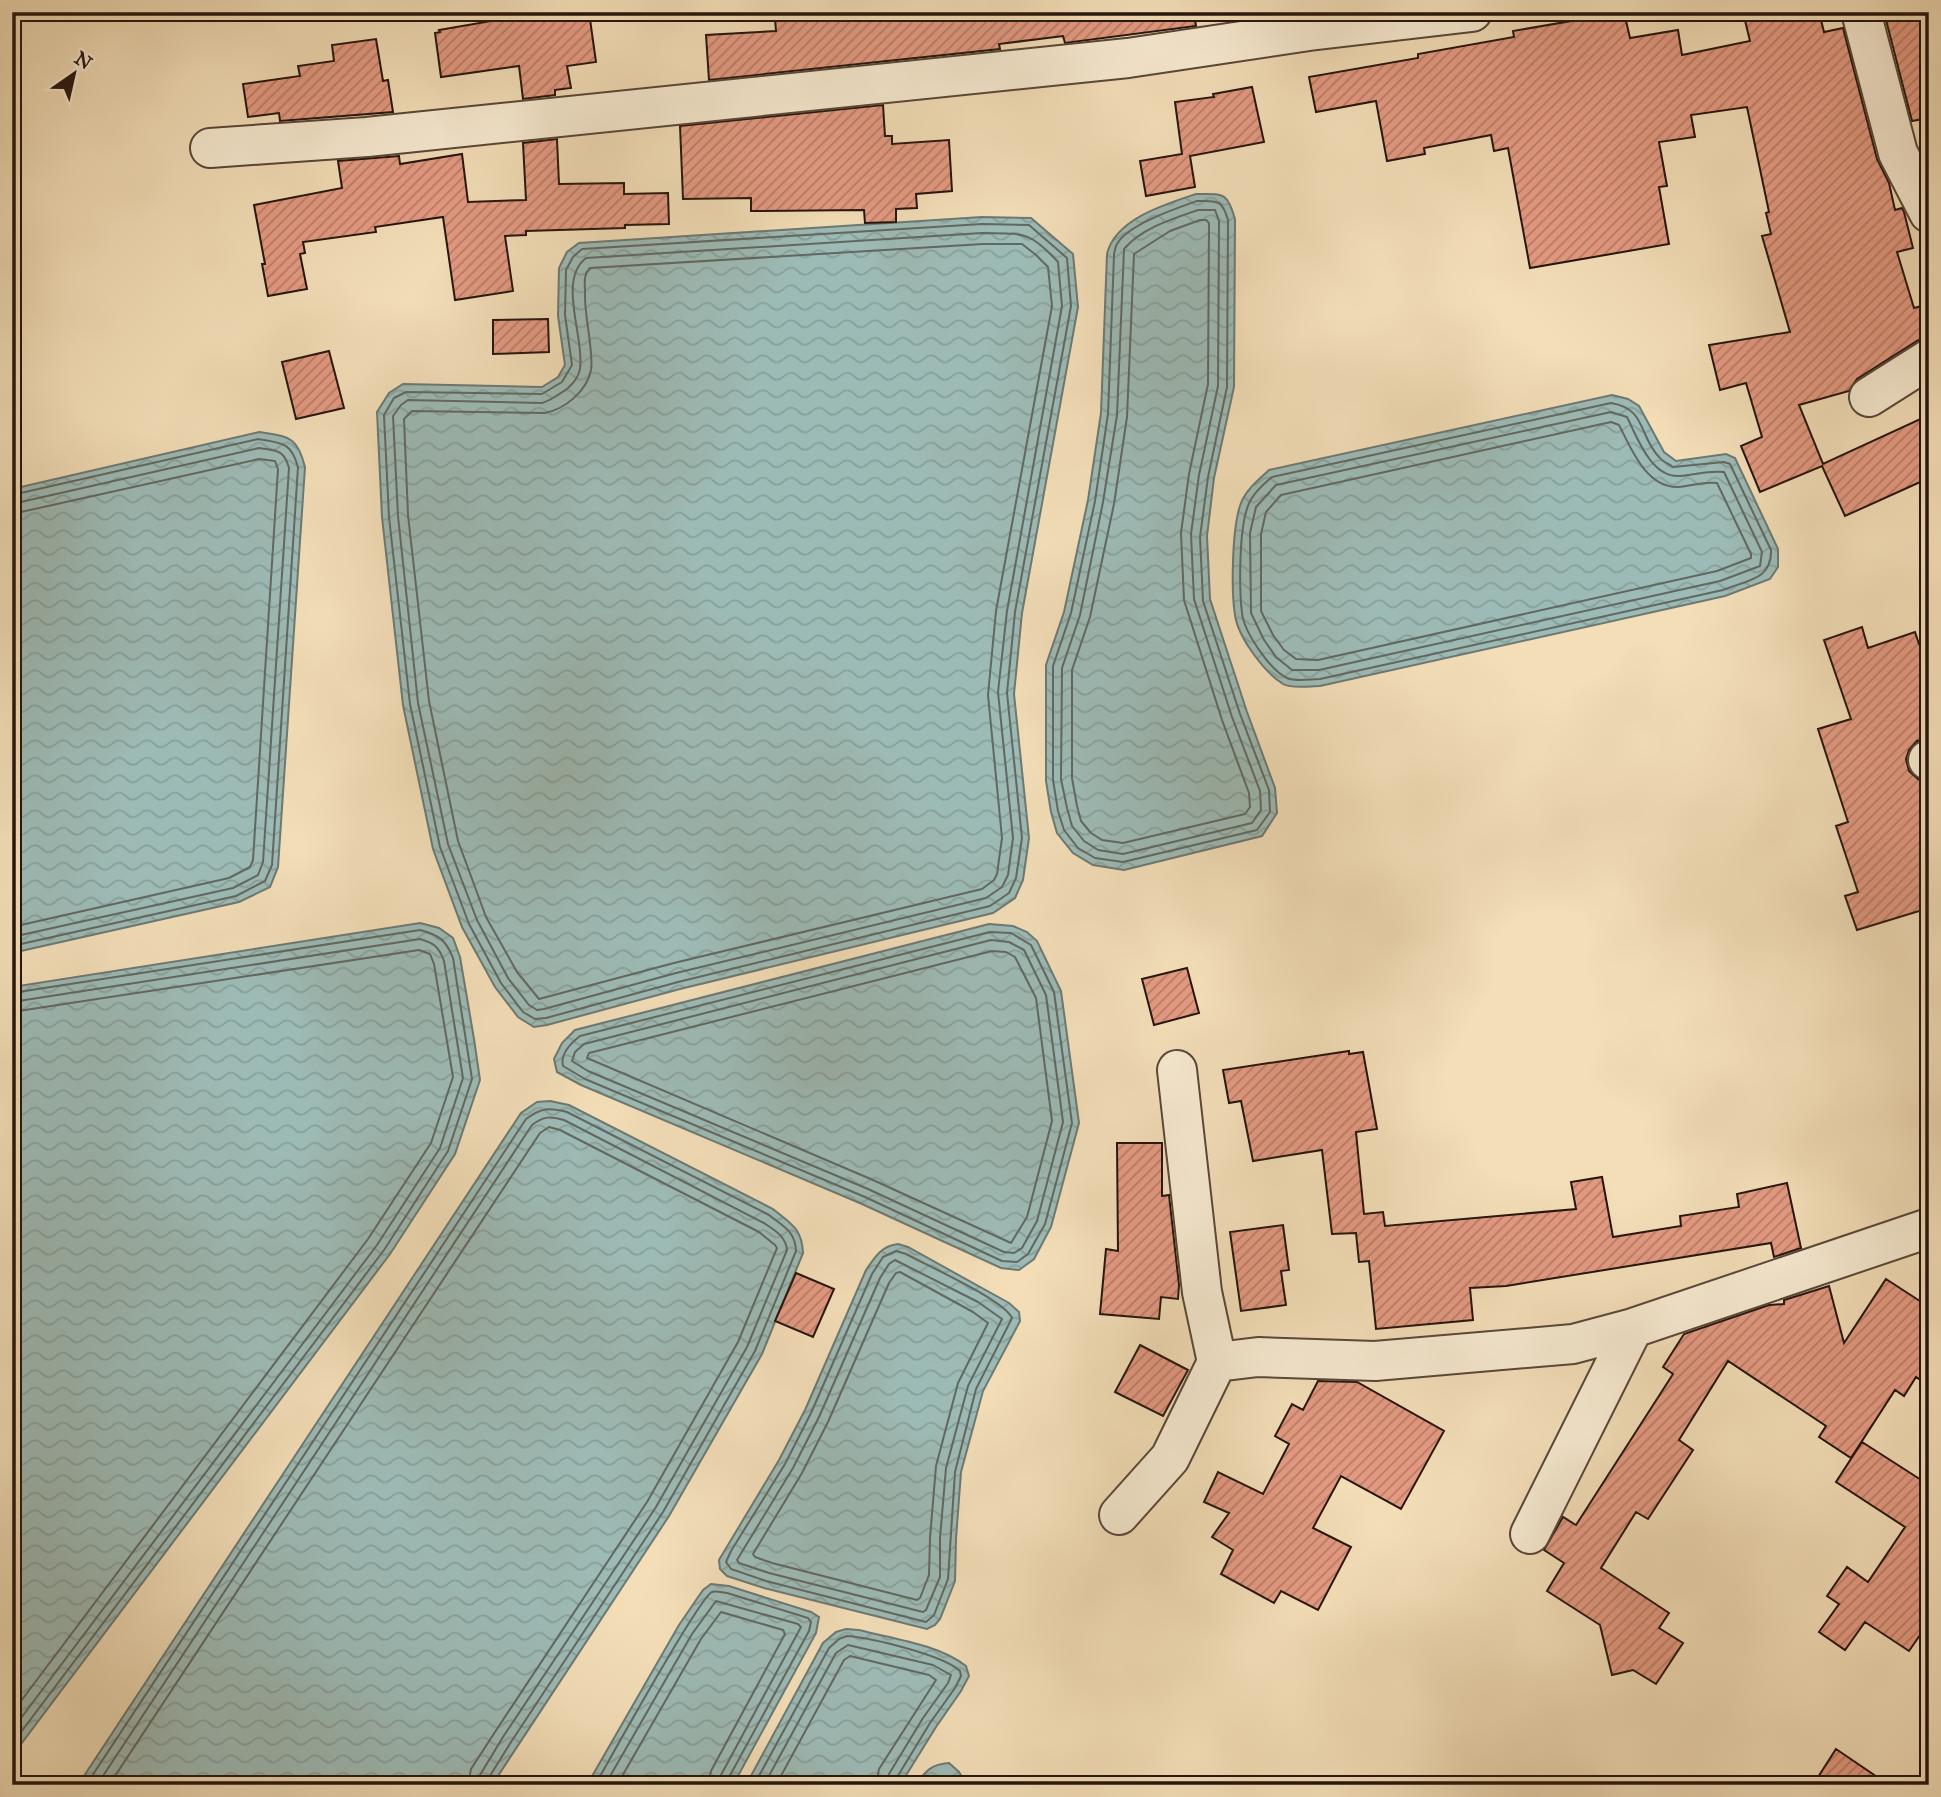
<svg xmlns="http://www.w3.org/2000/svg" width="1941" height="1797" font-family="'IM FELL Great Primer',serif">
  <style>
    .water { fill: url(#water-waves); stroke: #6d7973; stroke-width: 2 }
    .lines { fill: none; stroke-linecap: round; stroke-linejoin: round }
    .shore { stroke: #616862; stroke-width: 2 }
    .building { fill: url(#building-hatch); stroke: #25150e; stroke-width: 2 }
    .minor-casing { stroke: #584738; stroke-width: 42 }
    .minor { stroke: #f7ead1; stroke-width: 38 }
  </style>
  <defs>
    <pattern id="water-waves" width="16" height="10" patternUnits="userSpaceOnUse" patternTransform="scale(1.75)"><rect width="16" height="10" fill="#9dbbb6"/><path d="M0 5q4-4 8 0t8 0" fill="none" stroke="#87a09b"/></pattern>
    <pattern id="building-hatch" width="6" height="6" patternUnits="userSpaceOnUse" patternTransform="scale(1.75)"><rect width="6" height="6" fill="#e49a82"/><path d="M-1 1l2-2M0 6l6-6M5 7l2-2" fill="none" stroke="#b97c69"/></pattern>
  </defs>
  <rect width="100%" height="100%" fill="#f3deb8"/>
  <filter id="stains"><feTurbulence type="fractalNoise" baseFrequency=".00286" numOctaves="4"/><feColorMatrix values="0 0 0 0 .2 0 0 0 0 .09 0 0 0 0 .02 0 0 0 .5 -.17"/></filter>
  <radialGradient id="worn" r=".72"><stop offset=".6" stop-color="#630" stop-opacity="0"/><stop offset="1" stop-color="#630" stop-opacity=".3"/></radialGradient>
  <!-- water -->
  <path class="water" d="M1196 194C1223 194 1227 191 1235 219L1234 387 1214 478 1207 536 1210 599 1247 712 1275 788 1277 813 1262 836 1124 870 1093 865 1073 853 1057 833 1051 812 1046 781V665L1064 612 1088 500 1101 413 1107 254C1115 219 1166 204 1196 194Z
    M982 217 1031 218 1073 254 1078 307 1022 613 1014 694 1029 838 1023 880 1015 898 993 913 680 989 547 1025 534 1027 518 1017 495 987 462 927 433 849 403 705 382 517 377 412 389 393 403 384 542 387 558 377 565 365 558 316 559 268 567 252 579 243Z
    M1612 395 1628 399 1639 406 1664 452 1676 461 1726 454 1735 458 1778 549V567L1770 579 1725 596 1320 686C1310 686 1292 689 1283 684 1264 672 1238 637 1235 615 1231 590 1232 526 1241 503 1246 490 1259 479 1269 470Z
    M259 432C288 437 297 435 305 467L278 867 270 887 239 902 12 953V489Z
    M420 923 439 928 453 938 460 957 474 1039 480 1080 455 1154 390 1254 12 1756V987Z
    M989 924 1013 926 1027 932 1037 941 1061 991 1079 1123 1051 1227 1034 1259 1019 1270 1001 1268 862 1204 581 1085 557 1072 554 1059 562 1043 575 1030Z
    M550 1101 569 1105 773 1209C791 1224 802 1228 803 1253L762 1354 669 1516 492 1785H78L521 1113 537 1102Z
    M898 1244 908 1247 1009 1303 1019 1312 1020 1321 983 1391 961 1472 956 1539 955 1581 940 1619 935 1625 927 1629 764 1588 727 1576 720 1569 719 1560 779 1460 805 1410 866 1270C875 1257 881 1246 898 1244Z
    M711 1584 729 1586 811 1612 819 1617 816 1633 733 1785H587L679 1625 703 1590Z
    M846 1629 859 1630C894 1639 937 1644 966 1666L969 1676 961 1691 936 1727 900 1785H746L823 1643 836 1632Z
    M949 1763 959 1772 967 1785H916C925 1771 932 1764 949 1763Z"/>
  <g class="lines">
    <!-- shore -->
    <path class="shore" d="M1197 201C1217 201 1222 199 1228 220L1227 387 1208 477 1200 537 1203 601 1240 714 1269 790 1270 812 1257 830 1123 862 1095 858 1078 848 1064 830 1058 811 1053 780V666L1071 613 1095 501 1108 414 1114 255C1114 253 1116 245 1117 244 1127 225 1177 208 1197 201Z
      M1198 210H1215L1219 221 1218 386 1199 475 1191 534 1194 599 1232 717 1260 791 1261 810 1252 823 1123 854 1098 850 1084 841 1072 826 1067 808 1061 779 1062 668 1080 615 1103 502 1117 415 1124 249C1142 228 1172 219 1198 210Z
      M1200 220H1206L1209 223 1208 384 1189 474 1181 533 1184 600 1222 720 1249 793 1250 807 1245 814 1123 843 1102 840 1091 833 1081 821 1077 806 1072 778V670L1090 617 1114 504 1127 417 1134 254 1170 231Z
      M982 224 1029 225 1067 258 1071 306 1015 612 1007 693 1022 838 1016 878 1009 893 990 906 678 982 546 1018 535 1019 523 1012 501 983 469 924 440 847 410 704 389 517 384 415 394 398 406 392 542 394 562 382 572 365 565 315 566 270 573 257 582 249Z
      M982 233C1023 234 1029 230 1058 262L1062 306 1007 611 998 692 1013 838 1008 875 1002 887 986 898 676 973 544 1009 537 1010 529 1005 508 978 477 920 448 844 418 703 398 516 393 416 401 405 408 400 542 403C549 401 555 397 561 393 570 388 579 378 580 368 585 339 557 280 586 258Z
      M983 244H1022L1036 255 1048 267 1052 306 996 611 988 695 1002 838 997 874 994 880 982 889 674 963 539 999 517 972 486 917 458 841 429 701 408 515 404 419 412 411 545 413C565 409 587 391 591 370 594 352 584 315 585 293 585 283 583 275 590 268Z
      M1611 403C1647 409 1638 435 1659 457 1662 461 1669 464 1673 467L1724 462 1730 464 1771 550C1772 580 1747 580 1723 590L1320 679C1311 679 1296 682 1287 678 1270 670 1244 632 1242 613 1239 588 1239 528 1248 506 1252 494 1263 485 1272 477Z
      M1611 412 1627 417C1637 437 1651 478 1680 476 1694 475 1709 470 1724 472L1762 552 1760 566 1720 581 1319 670H1292L1276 657 1264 640 1251 613 1250 533 1256 507 1276 485Z
      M1611 422 1619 425C1631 448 1646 488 1678 487 1692 486 1704 481 1717 483L1751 554V558L1717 571 1318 660 1296 659 1284 650 1273 635 1261 611V534L1266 512 1281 495Z
      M12 495 258 439C282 443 291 442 298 467L272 865 265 881 236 896 12 946
      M12 504 259 448C276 451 284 449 289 468L263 862 258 875 233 888 12 937
      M12 514 259 459 275 461 278 469 253 860 250 867 229 878 12 927
      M990 932 1011 933 1031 945 1054 992 1072 1123 1045 1224 1028 1254 1017 1262 1002 1261 865 1197 585 1079 563 1066C560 1054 571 1043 580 1036Z
      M991 940 1009 942 1024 950 1046 995 1063 1122 1037 1221 1022 1248 1014 1253 1004 1252 868 1189 588 1071 572 1061 575 1052 584 1044Z
      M992 951 1006 952 1015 957 1036 998 1052 1121 1027 1217 1011 1243 873 1180 587 1058 589 1053 605 1049Z
      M12 993 420 930C439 935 446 940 453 958L472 1079 448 1151 384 1250 12 1744
      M12 1002 420 939C434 943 439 947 444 961L463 1078 440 1148 377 1245 12 1730
      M12 1012 419 950 430 954 434 964 453 1077 431 1143 368 1239 12 1713
      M896 1251 906 1254C928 1266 1004 1300 1012 1318L976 1389 955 1472 948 1579 934 1615 926 1622 766 1581 731 1569 726 1562 731 1551 785 1464 811 1413 872 1274 883 1257Z
      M895 1260 978 1302 1002 1319 968 1386 946 1468 940 1538V1577L926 1610 923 1612 769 1573 739 1563 737 1560 793 1468 819 1417 880 1278 889 1264Z
      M900 1272 973 1312 988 1323 958 1383 936 1466 930 1538 929 1575 920 1598 917 1600 772 1563 755 1557 753 1554 802 1473 828 1422 889 1283 896 1273Z
      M86 1785 526 1119C541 1108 549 1107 567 1112L769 1215C784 1227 795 1231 796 1251L755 1351 663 1512 511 1742 488 1779 487 1785
      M97 1785 532 1125C544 1116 550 1116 564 1120L764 1223C774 1230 786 1236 787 1250L747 1347 656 1507 503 1737 480 1775 478 1785
      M109 1785 540 1133 549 1127 560 1130 759 1232 775 1245 777 1248 738 1342 647 1502 495 1732 471 1769 468 1785
      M595 1785C609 1761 699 1597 712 1592 716 1590 723 1593 727 1593L808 1618 811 1622 809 1631 728 1779 727 1785
      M605 1785 692 1634 716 1601 798 1624 801 1627 721 1775 718 1785
      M617 1785 701 1639 721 1612 783 1630 785 1634 711 1771 708 1785
      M754 1785 829 1648 839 1639 847 1636C872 1638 943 1655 960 1671L961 1676 955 1688 930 1723 896 1779 895 1785
      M764 1785 836 1653 848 1645 933 1665 951 1675 948 1683 923 1718 889 1774 886 1785
      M776 1785 844 1660 850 1656 929 1675 936 1680 879 1769 876 1785"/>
  </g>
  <!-- building -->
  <path class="building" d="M544 12H589L596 62 567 66 571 88 555 90V95L523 99 519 66 441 77 435 33 440 32 439 30Z
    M863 12H1194L1196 26 1065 43 1063 36 999 44 1000 49 709 80 706 35 776 31 775 19Z
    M1624 12 1630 38 1678 30 1682 55 1750 41 1743 12H1819L1824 32 1843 28 1877 159 1889 183 1895 210 1902 208 1904 212 1913 248 1897 252 1914 308 1929 304V337L1917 341 1857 379 1849 391 1799 405 1823 464 1929 415V478L1845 516 1822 466 1760 492 1741 446 1762 437 1746 383 1720 390 1709 345 1790 332 1762 236 1771 234 1766 213 1769 212 1747 107 1691 115 1695 137 1659 142 1667 186 1659 187 1669 244 1530 268 1508 148 1494 151 1491 135 1424 148 1425 154 1387 161 1376 101 1316 112 1309 77 1418 58V54L1514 37 1513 31Z
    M1889 12H1929V118L1912 121 1886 20 1890 19Z
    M376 39 383 81 388 80 393 112 280 121 279 113 248 117 243 84 300 76 298 66 334 61 332 45Z
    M1252 87 1264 142 1190 156 1195 187 1146 196 1140 161 1182 154 1175 102 1214 97 1213 94Z
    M883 105 885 136H892V144L949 140 952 191 916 194 917 208 896 209V222L865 223 864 210 751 211V198L683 199 680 126Z
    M557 139 559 184 624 183V194L668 193 669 224 625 225V228L526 231V235L505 236 513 291 455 300 443 217 375 227 376 232 303 242 305 253 300 254 307 289 268 296 262 264H265L254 205 342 188 338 161 399 156 400 164 462 154 468 202 526 200 523 143Z
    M548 319 549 352 493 354V320Z
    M329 351 344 408 296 419 282 362Z
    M1862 627 1868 648 1915 632 1919 644 1929 640V738L1917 741 1909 750 1906 759 1909 771 1918 779 1929 782V908L1857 930 1845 896 1858 892 1836 826 1848 822 1818 729 1851 719 1824 640Z
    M1187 968 1199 1013 1154 1025 1142 979Z
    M1349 1051V1054L1363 1052 1377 1129 1356 1132 1364 1214 1383 1212 1385 1226 1576 1209 1571 1182 1602 1177 1613 1237 1681 1226 1680 1216 1739 1207 1737 1194 1787 1183 1801 1248 1774 1257 1771 1243 1506 1286 1470 1288 1473 1320 1376 1329 1369 1261 1359 1262 1356 1233 1332 1234 1322 1150 1253 1161 1241 1101 1229 1103 1223 1070Z
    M1117 1143H1162V1196L1169 1195 1179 1285 1178 1299 1161 1297 1159 1319 1100 1314 1106 1249 1118 1251Z
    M1283 1225 1289 1270 1281 1271 1286 1305 1241 1311 1230 1232Z
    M796 1273 834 1289 813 1337 775 1321Z
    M1886 1279 1929 1307V1386L1916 1377 1904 1396 1895 1390 1851 1458 1819 1437 1826 1426 1728 1361 1679 1440 1693 1450 1648 1519 1636 1512 1601 1568 1669 1613 1659 1628 1683 1643 1656 1684 1633 1670 1612 1675 1600 1625 1547 1591 1564 1563 1544 1550 1563 1517 1576 1525 1673 1374 1663 1367 1684 1334 1769 1305 1784 1304V1300L1829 1286 1844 1343Z
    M1140 1345 1188 1370 1163 1416 1115 1392Z
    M1318 1381 1357 1382 1444 1431 1401 1509 1341 1476 1313 1528 1351 1547 1318 1610 1281 1591 1274 1603 1221 1574 1233 1550 1212 1537 1229 1513 1204 1502 1218 1472 1263 1494 1289 1444 1275 1436 1292 1404 1303 1410Z
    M1862 1442 1929 1485V1622L1909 1651 1865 1622 1845 1650 1819 1632 1839 1604 1827 1596 1847 1567 1868 1582 1905 1527 1836 1482Z
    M1836 1749 1889 1785H1813Z"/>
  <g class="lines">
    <defs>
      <path id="minor" d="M1861 12 1898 153 1929 213
        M210 148 367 137 1128 58 1309 31 1472 12
        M1869 397 1929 359
        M1928 760H1929
        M1177 1070 1202 1292 1217 1362 1258 1357 1375 1361 1573 1344 1633 1328 1929 1228
        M1119 1515 1170 1458 1217 1362
        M1530 1534 1633 1328"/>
    </defs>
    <!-- minor casing -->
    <use href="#minor" class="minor-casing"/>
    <!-- minor -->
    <use href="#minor" class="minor"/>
  </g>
  <!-- margin -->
  <rect width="1941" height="1797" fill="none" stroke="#f3deb8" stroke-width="42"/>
  <rect x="14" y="14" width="1913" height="1769" fill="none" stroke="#25150e" stroke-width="3.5"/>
  <rect x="21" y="21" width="1899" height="1755" fill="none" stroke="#25150e" stroke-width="2"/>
  <!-- north arrow -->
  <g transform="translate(74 74) rotate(34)" stroke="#f7ead1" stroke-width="5" paint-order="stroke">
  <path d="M0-5L12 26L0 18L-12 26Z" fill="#25150e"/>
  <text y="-10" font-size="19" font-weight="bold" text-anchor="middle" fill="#25150e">N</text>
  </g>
  <rect width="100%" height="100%" filter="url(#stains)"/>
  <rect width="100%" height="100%" fill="url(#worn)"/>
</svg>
